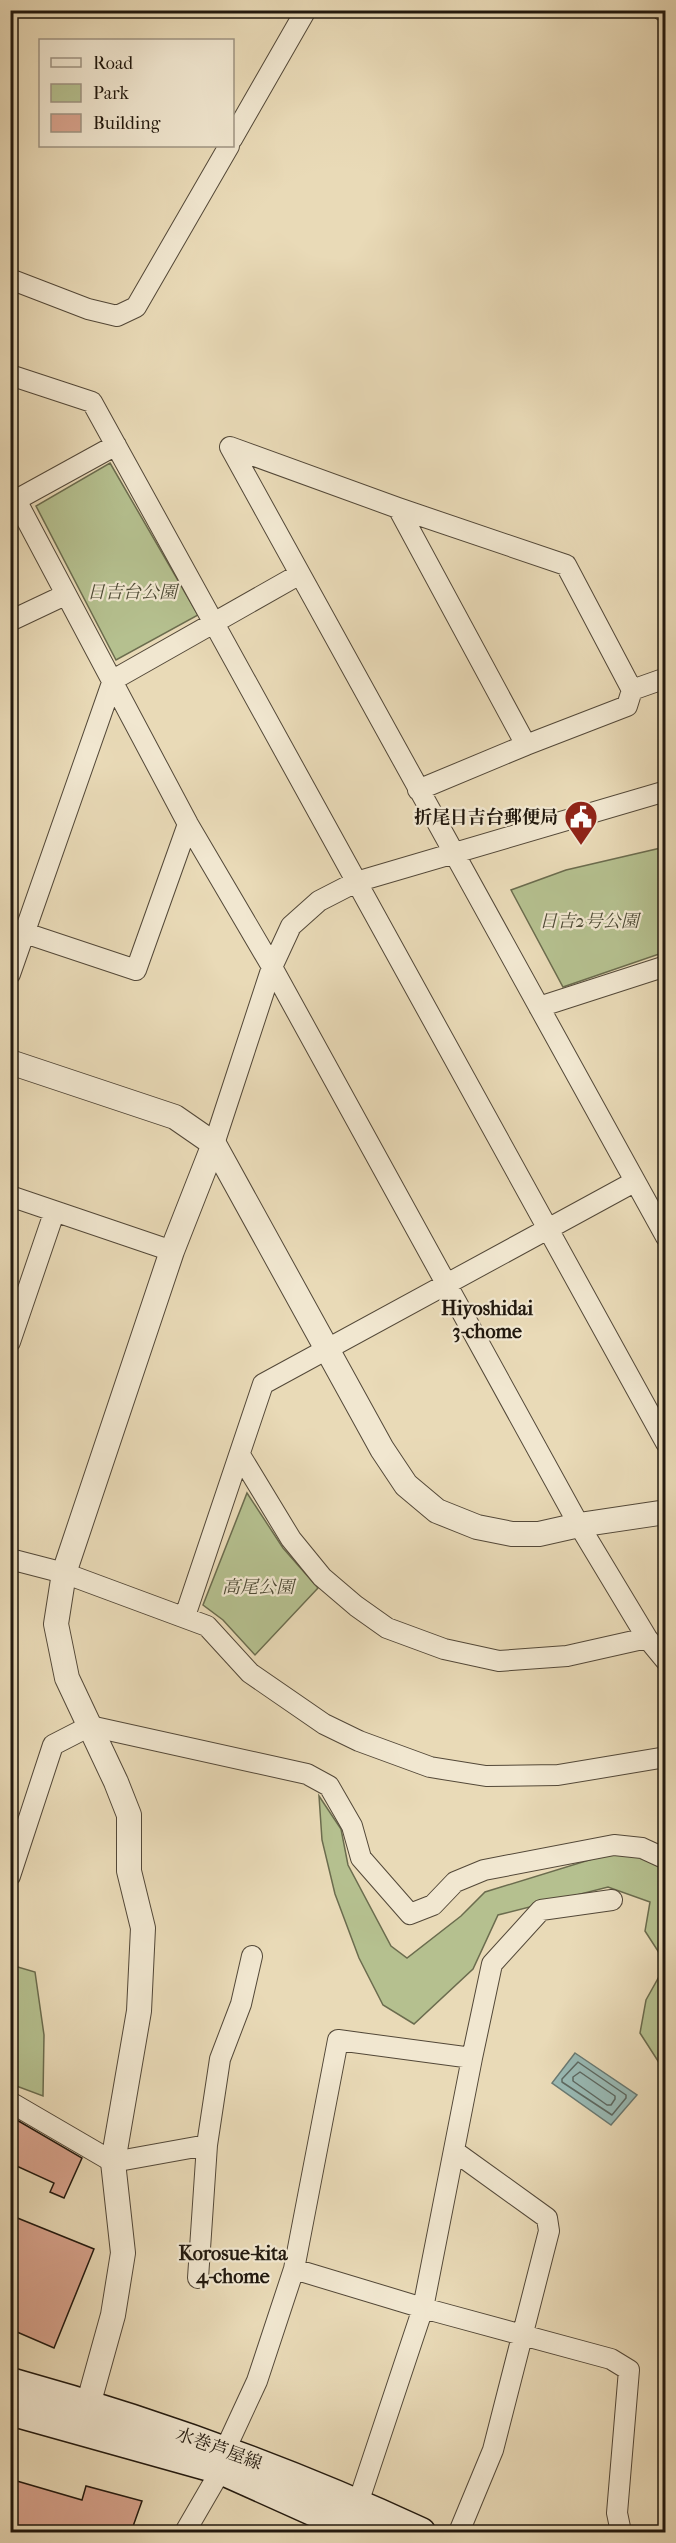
<svg xmlns="http://www.w3.org/2000/svg" width="676" height="2543" font-family="'IM FELL French Canon','Noto Serif JP',serif">
  <style>
    .green { fill: #b5c08f; stroke: #6b6c4e; stroke-width: 1.5 }
    .water { fill: #99bab5; stroke: #697972; stroke-width: 1.5 }
    .lines { fill: none; stroke-linecap: round; stroke-linejoin: round }
    .shore { stroke: #5d6962; stroke-width: 1.5 }
    .building { fill: #d8a38d; stroke: #21180e; stroke-width: 1.5 }
    .minor-casing { stroke: #534838; stroke-width: 22 }
    .tertiary-casing { stroke: #534838; stroke-width: 26 }
    .secondary-casing { stroke: #21180e; stroke-width: 31 }
    .minor { stroke: #f1e7d0; stroke-width: 20 }
    .tertiary { stroke: #f1e7d0; stroke-width: 24 }
    .secondary { stroke: #f1e7d0; stroke-width: 28 }
    .labels { text-anchor: middle; dominant-baseline: central; stroke-width: 4.5; stroke-linejoin: round; paint-order: stroke }
    .park-label { font-size: 18px; font-style: italic; fill: #4d4a35; stroke: #f1e7d0 }
    .poi-label { font-size: 18px; font-weight: bold; fill: #21180e; stroke: #f1e7d0; text-anchor: end }
    .street-label { font-size: 18px; fill: #21180e; stroke: #f1e7d0 }
    .neighbourhood-label { font-size: 20px; font-weight: bold; fill: #21180e; stroke: #f1e7d0 }
  </style>
  <rect width="100%" height="100%" fill="#e9dab7"/>
  <filter id="stains"><feTurbulence type="fractalNoise" baseFrequency=".00333" numOctaves="4"/><feColorMatrix values="0 0 0 0 .2 0 0 0 0 .09 0 0 0 0 .02 0 0 0 .5 -.17"/></filter>
  <radialGradient id="worn" r=".72"><stop offset=".6" stop-color="#630" stop-opacity="0"/><stop offset="1" stop-color="#630" stop-opacity=".3"/></radialGradient>
  <!-- green -->
  <path class="green" d="M110 463 198 615 116 660 36 506Z
    M665 847V952L563 987 511 890 566 870Z
    M247 1493 283 1548 318 1588 255 1655 223 1620 203 1605Z
    M319 1796 341 1829 348 1865 391 1946 407 1958 461 1916 485 1892 615 1852 640 1857 665 1869V1962L645 1931 650 1902 608 1887 498 1915 473 1969 414 2024 383 2005 359 1958 335 1894 322 1840Z
    M11 1965 35 1972 44 2035 43 2096 11 2084Z
    M665 1966V2072L640 2033 646 2000Z"/>
  <!-- water -->
  <path class="water" d="M575 2053 637 2095 611 2125 552 2083Z"/>
  <g class="lines">
    <!-- shore -->
    <path class="shore" d="M578 2062 626 2095V2098L612 2115 562 2082V2079Z
      M580 2072 615 2096V2099L611 2105H607L573 2081V2077Z"/>
  </g>
  <!-- building -->
  <path class="building" d="M10 2116 82 2158 64 2198 50 2192 54 2183 10 2163Z
    M10 2215 94 2249 54 2348 10 2329Z
    M10 2479 82 2500 86 2486 142 2501 131 2532H10Z"/>
  <g class="lines">
    <defs>
      <path id="minor" d="M662 10 666 13
        M232 139 306 10
        M10 279 88 309 117 316 136 307 229 146
        M10 375 92 402 666 1443
        M10 499 16 500 188 824 272 967 579 1525 647 1638 666 1661
        M16 500 116 445
        M398 508 526 745
        M10 621 65 595
        M632 690 666 678
        M418 790 526 745 627 706 632 690 566 565 398 508 230 447 666 1237
        M10 928 136 970 188 824
        M10 974 113 680 300 574
        M539 1007 666 966
        M214 1144 272 967 291 926 319 901 356 882 666 791
        M10 1196 172 1251
        M10 1342 54 1213
        M240 1455 291 1539 322 1577 356 1606 387 1628 444 1649 499 1661 567 1656 647 1638
        M10 1559 64 1573 207 1626 250 1673 324 1724 359 1741 430 1767 486 1776 558 1775 666 1757
        M185 1616 263 1384 634 1182
        M10 1876 53 1745 90 1726 307 1774 329 1786 352 1826 361 1858 410 1914 433 1905 455 1882 484 1870 614 1845 642 1848 666 1859
        M10 2102 113 2162 207 2145 220 2059 241 2004 252 1956
        M454 2151 547 2218 549 2231 493 2450 459 2532
        M294 2269 423 2308 611 2359 629 2370 617 2513 621 2532
        M198 2278 207 2145
        M358 2503 423 2308 472 2058
        M185 2532 221 2470 225 2450 257 2381 294 2269 338 2040 472 2058 492 1964 541 1910 612 1900"/>
      <path id="tertiary" d="M10 1062 175 1117 214 1144 382 1449 406 1485 437 1511 477 1527 512 1534H539L579 1525 666 1512
        M83 2423 113 2315 123 2253 113 2162 139 2011 143 1928 129 1871V1815L116 1782 67 1678 56 1624 64 1573 172 1251 214 1144"/>
      <path id="secondary" d="M10 2382C151 2421 289 2471 421 2532
        M10 2411 221 2470 359 2532"/>
    </defs>
    <!-- minor casing -->
    <use href="#minor" class="minor-casing"/>
    <!-- tertiary casing -->
    <use href="#tertiary" class="tertiary-casing"/>
    <!-- secondary casing -->
    <use href="#secondary" class="secondary-casing"/>
    <!-- minor -->
    <use href="#minor" class="minor"/>
    <!-- tertiary -->
    <use href="#tertiary" class="tertiary"/>
    <!-- secondary -->
    <use href="#secondary" class="secondary"/>
  </g>
  <!-- icons -->
  <defs>
    <symbol id="civic-pin" viewBox="-11 -11 22 30"><path d="M0 17L-7.5 6A9.5 9.5 0 1 1 7.5 6Z" fill="#8f2418" stroke="#f1e7d0"/><path d="M-.6-6.5H3V-4.5H.6V-3L4-1V1h2V6H-6V1h2V-1L-.6-3ZM-1.2 2.5V6h2.4V2.5Z" fill="#fff"/></symbol>
  </defs>
  <g fill-rule="evenodd">
    <use href="#civic-pin" x="562" y="798" width="38" height="52"/>
  </g>
  <g class="labels">
    <!-- park labels -->
    <g class="park-label">
      <text x="132" y="592">日吉台公園</text>
      <text x="589" y="921">日吉2号公園</text>
      <text x="258" y="1587">高尾公園</text>
    </g>
    <!-- poi labels -->
    <g class="poi-label">
      <text x="558" y="817">折尾日吉台郵便局</text>
    </g>
    <!-- street labels -->
    <g class="street-label">
      <text transform="translate(219 2449) rotate(20)">水巻芦屋線</text>
    </g>
    <!-- neighbourhood labels -->
    <g class="neighbourhood-label">
      <text x="487" y="1308">Hiyoshidai<tspan x="487" dy="23">3-chome</tspan></text>
      <text x="233" y="2253">Korosue-kita<tspan x="233" dy="23">4-chome</tspan></text>
    </g>
  </g>
  <!-- margin -->
  <rect width="676" height="2543" fill="none" stroke="#e9dab7" stroke-width="36"/>
  <rect x="12" y="12" width="652" height="2519" fill="none" stroke="#21180e" stroke-width="3"/>
  <rect x="18" y="18" width="640" height="2507" fill="none" stroke="#21180e" stroke-width="1.5"/>
  <!-- legend -->
  <rect x="39" y="39" width="195" height="108" fill="#f1e7d0" stroke="#9e9482" stroke-width="1.5"/>
  <rect x="51" y="58" width="30" height="9" fill="#f1e7d0" stroke="#9e9482" stroke-width="1.5"/>
  <text x="93" y="69" font-size="18" fill="#21180e">Road</text>
  <rect x="51" y="84" width="30" height="18" fill="#b5c08f" stroke="#9e9482" stroke-width="1.5"/>
  <text x="93" y="99" font-size="18" fill="#21180e">Park</text>
  <rect x="51" y="114" width="30" height="18" fill="#d8a38d" stroke="#9e9482" stroke-width="1.5"/>
  <text x="93" y="129" font-size="18" fill="#21180e">Building</text>
  <rect width="100%" height="100%" filter="url(#stains)"/>
  <rect width="100%" height="100%" fill="url(#worn)"/>
</svg>
